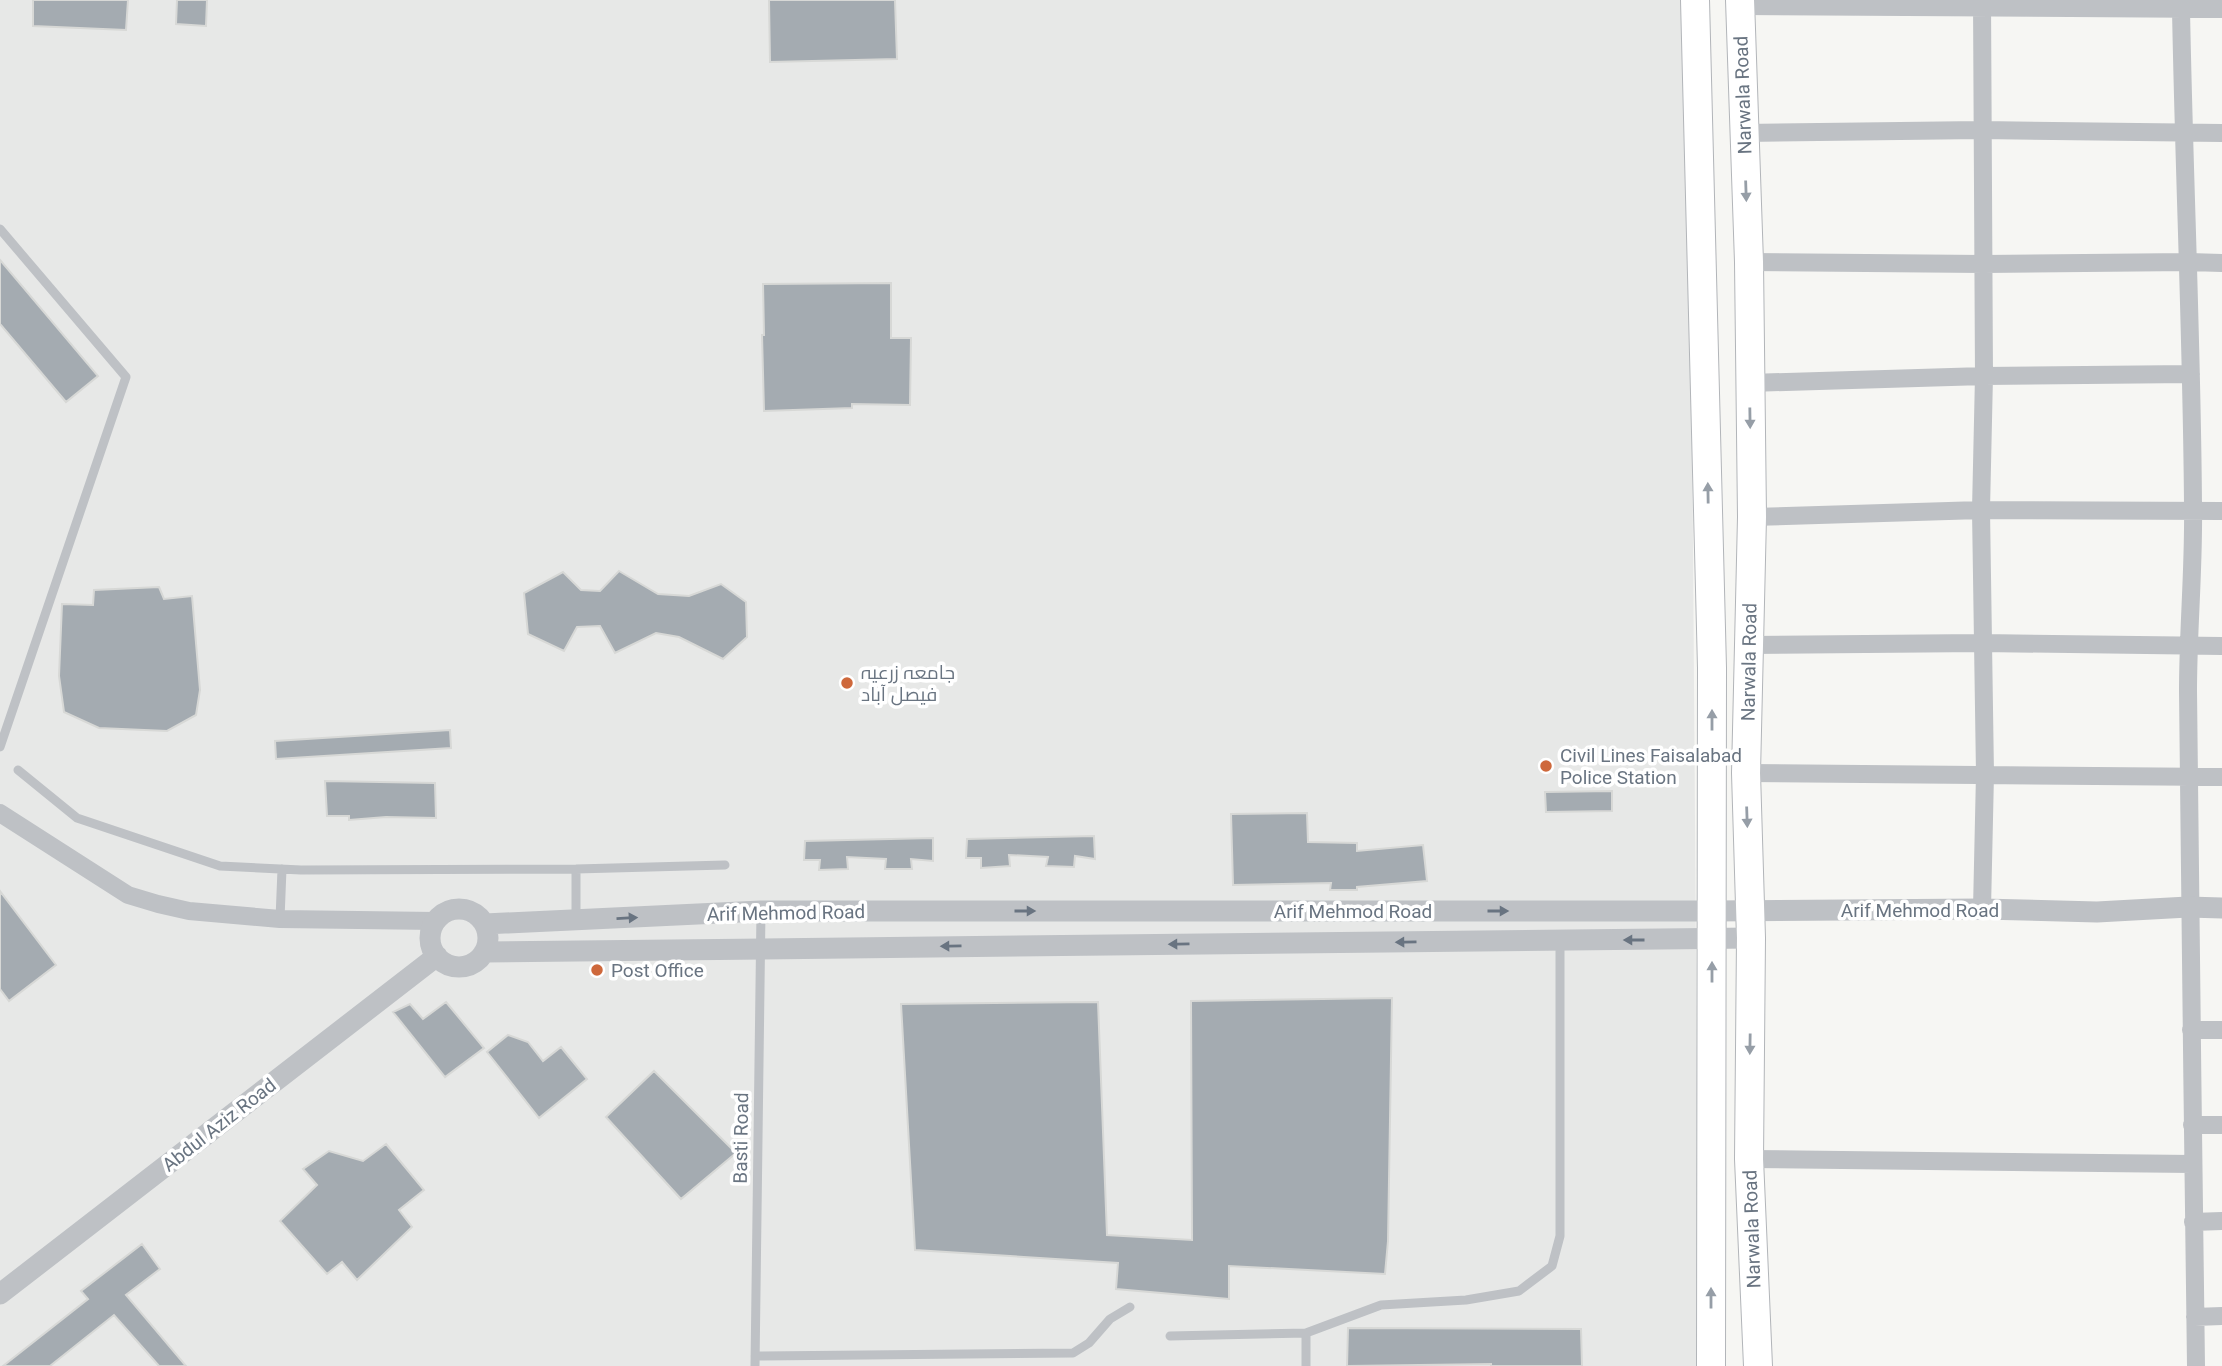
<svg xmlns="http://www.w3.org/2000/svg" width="2222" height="1366" font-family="Roboto,Cairo,sans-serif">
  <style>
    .built { fill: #e7e8e7 }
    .building { fill: #a4abb1; stroke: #d7d8d6; stroke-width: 2 }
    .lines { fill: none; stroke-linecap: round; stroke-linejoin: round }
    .primary-casing { stroke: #b2b5b9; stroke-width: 30 }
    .service { stroke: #bec1c5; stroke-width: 9 }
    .minor { stroke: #bec1c5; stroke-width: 18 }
    .tertiary { stroke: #bec1c5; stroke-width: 21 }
    .primary { stroke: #fff; stroke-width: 28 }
    .oneway { fill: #969ea7 }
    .oneway2 { fill: #697481 }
    .poi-dot { fill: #ce683b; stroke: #fff; stroke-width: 2.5 }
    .labels { text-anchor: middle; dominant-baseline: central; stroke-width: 7; stroke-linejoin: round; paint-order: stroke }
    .street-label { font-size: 19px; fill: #697481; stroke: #fff }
    .poi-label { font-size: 19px; fill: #697481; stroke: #fff; text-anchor: start }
  </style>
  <rect width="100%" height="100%" fill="#f6f6f3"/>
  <!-- built -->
  <path class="built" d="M0 0H1689L1699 1366H0Z"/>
  <!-- building -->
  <path class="building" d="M33 0H128L126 30 33 26Z
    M177 0H207L206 26 176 24Z
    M769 0H895L897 59 770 62Z
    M0 260 98 376 66 402 0 324Z
    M891 283V338H911L910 405 852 404V408L764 411 762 335H764L763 284Z
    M619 571 658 594 689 596 721 584 746 602 747 637 723 659 679 637 656 633 615 653 600 626 577 627 564 651 528 634 524 593 563 572 581 590 600 591Z
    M159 587 164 599 192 596 200 690 196 715 167 731 99 728 64 712 59 676 62 604 93 605 94 590Z
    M450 730 451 748 276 759 275 741Z
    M325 781 435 783 436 818 386 817 349 820V816H327Z
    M1612 791V811L1546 812 1545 792Z
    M1307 813 1308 842 1357 843V851L1423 845 1427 881 1357 887V890H1330L1331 883 1233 885 1231 814Z
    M1094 836 1095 859 1075 856 1074 867 1046 866 1048 857 1009 855 1010 866 981 868V858H966L967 839Z
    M933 838V861L911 859 912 869H885L886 859 847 857 848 869 819 870 820 860H804L805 841Z
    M0 891 56 965 9 1001 0 989Z
    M1392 998 1388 1241 1385 1274 1229 1266V1299L1116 1289 1118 1263 915 1250 901 1004 1098 1002 1107 1235 1192 1240 1191 1001Z
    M446 1002 484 1048 445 1077 393 1012 410 1004 423 1019Z
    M508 1035 528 1042 543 1061 561 1047 587 1079 539 1118 487 1052Z
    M654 1071 736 1153 681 1199 606 1117Z
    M386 1144 424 1190 399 1210 412 1227 357 1280 342 1262 327 1274 280 1221 317 1185 303 1169 329 1151 363 1161Z
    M142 1244 160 1269 126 1295 186 1366H159L114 1315 50 1366H3L88 1299 81 1291Z
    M1348 1328 1581 1329 1582 1366H1491V1364L1347 1366Z"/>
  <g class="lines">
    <defs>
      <path id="primary" d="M1695 0 1712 668 1711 1366
        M1740 0 1749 262 1752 517 1746 773 1751 938 1749 1159 1758 1366"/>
    </defs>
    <!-- primary casing -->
    <use href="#primary" class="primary-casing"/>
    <!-- service -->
    <path class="service" d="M0 229 126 377 0 747
      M18 770 77 818 220 866 301 870 576 869 725 865
      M576 918V869
      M280 919 282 869
      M1306 1333V1366
      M1170 1336 1306 1333 1381 1305 1466 1300 1519 1291 1552 1266 1560 1236V940
      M755 1356 1073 1353 1089 1343 1110 1319 1130 1307
      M755 1366 761 911"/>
    <!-- minor -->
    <path class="minor" d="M1982 0 1984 376 1981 510 1985 774 1982 909
      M1740 6 2222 9
      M2181 9C2184 175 2192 341 2193 507 2194 568 2188 629 2188 691 2189 916 2194 1141 2196 1366
      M1744 133 1981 130 2222 133
      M1749 262 1984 264 2189 262 2222 263
      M1750 383 1984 376 2191 374
      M1752 517 1981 510 2222 511
      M1749 645 1982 643 2222 646
      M1746 773 2222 777
      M0 813 128 895 158 904 189 911 280 919 436 921
      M2191 1030H2222
      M2192 1125H2222
      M1749 1159 2192 1164
      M2193 1222 2222 1221
      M2195 1317 2222 1316"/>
    <!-- tertiary -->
    <path class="tertiary" d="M430 938a29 29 0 1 1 58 0a29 29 0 1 1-58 0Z
      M485 924 761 911H1711L1982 909 2097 912 2188 907 2222 908
      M484 952 1751 938
      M0 1294 437 956"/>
    <!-- primary -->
    <use href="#primary" class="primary"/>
  </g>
  <!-- one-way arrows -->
  <defs><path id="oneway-solid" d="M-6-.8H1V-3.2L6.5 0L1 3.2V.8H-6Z" transform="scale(1.75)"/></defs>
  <g class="oneway">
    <use href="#oneway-solid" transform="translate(1746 191) rotate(88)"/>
    <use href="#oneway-solid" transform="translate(1750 418) rotate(89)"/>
    <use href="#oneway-solid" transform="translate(1708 493) rotate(-91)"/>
    <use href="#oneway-solid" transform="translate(1712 720) rotate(-90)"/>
    <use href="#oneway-solid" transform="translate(1747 817) rotate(88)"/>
    <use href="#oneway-solid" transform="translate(1712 972) rotate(-90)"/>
    <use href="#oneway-solid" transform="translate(1750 1044) rotate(91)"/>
    <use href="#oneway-solid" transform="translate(1711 1298) rotate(-90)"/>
  </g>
  <g class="oneway2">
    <use href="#oneway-solid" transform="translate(1025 911)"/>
    <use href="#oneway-solid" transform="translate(1498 911)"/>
    <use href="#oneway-solid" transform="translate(627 918) rotate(-3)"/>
    <use href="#oneway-solid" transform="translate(1634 940) rotate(180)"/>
    <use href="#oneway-solid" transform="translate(1406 942) rotate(179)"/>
    <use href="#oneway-solid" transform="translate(1179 944) rotate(179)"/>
    <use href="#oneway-solid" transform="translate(951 946) rotate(179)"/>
  </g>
  <!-- markers -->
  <g class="poi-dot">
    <circle cx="847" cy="683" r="7"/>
    <circle cx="1546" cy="766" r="7"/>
    <circle cx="597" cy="970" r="7"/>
  </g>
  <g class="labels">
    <!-- street labels -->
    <g class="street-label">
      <text transform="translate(1743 95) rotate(-92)">Narwala Road</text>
      <text transform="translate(1749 662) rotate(-89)">Narwala Road</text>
      <text x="1920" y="910">Arif Mehmod Road</text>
      <text x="1353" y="911">Arif Mehmod Road</text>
      <text transform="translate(786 913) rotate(-1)">Arif Mehmod Road</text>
      <text transform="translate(219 1125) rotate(-38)">Abdul Aziz Road</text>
      <text transform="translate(741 1138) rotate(-89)">Basti Road</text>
      <text transform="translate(1752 1229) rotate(-92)">Narwala Road</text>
    </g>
    <!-- poi labels -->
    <g class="poi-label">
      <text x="861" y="672">جامعہ زرعیہ<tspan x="861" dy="22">فیصل آباد</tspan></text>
      <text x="1560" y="755">Civil Lines Faisalabad<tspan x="1560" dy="22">Police Station</tspan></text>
      <text x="611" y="970">Post Office</text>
    </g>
  </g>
</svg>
